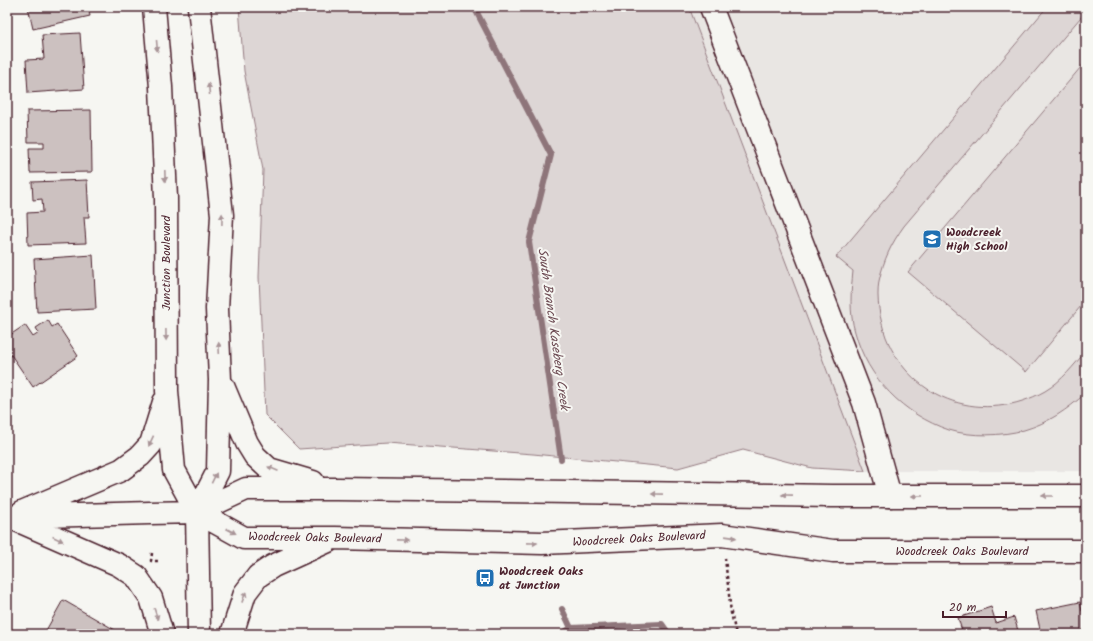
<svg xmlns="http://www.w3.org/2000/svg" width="1093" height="641" font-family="Kalam,sans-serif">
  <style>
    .built { fill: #e9e6e3 }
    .green { fill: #ddd6d5; stroke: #947a80 }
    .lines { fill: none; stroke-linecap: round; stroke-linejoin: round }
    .stream { stroke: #8e747a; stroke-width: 6 }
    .building { fill: #ccc1c0; stroke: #4a1f2b }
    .minor-casing { stroke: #4a1f2b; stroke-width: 25 }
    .major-casing { stroke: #4a1f2b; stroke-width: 25 }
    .path { stroke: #4a1f2b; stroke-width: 2.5; stroke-dasharray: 3 3; stroke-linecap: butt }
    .minor { stroke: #f6f6f2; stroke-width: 22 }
    .major { stroke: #f6f6f2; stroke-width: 22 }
    .oneway { fill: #a99598 }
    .labels { text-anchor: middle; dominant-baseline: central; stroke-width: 4; stroke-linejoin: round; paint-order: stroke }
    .poi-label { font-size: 12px; font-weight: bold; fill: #4a1f2b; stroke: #f6f6f2; text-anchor: start }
    .street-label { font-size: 12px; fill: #4a1f2b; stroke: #f6f6f2 }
    .water-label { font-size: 13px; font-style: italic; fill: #6c4a52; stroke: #f6f6f2 }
  </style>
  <rect width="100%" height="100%" fill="#f6f6f2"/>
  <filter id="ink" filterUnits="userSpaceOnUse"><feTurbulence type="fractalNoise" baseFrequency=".025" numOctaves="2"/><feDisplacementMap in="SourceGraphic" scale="8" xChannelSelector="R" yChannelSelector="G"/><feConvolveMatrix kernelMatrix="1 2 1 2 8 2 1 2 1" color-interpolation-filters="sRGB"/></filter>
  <g filter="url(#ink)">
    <!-- built -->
    <path class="built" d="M689 7H1086V471H865Z"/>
    <!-- green -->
    <path class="green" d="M239 7H689L865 471 812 468 743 450 678 468 533 454 387 443 299 449 265 415 259 277 263 170 244 71Z
      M1047 7H1086V11L904 226C891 244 884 259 879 281 876 299 880 320 886 337 912 402 985 425 1045 391 1062 381 1074 365 1086 351V393C1067 410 1048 423 1024 430 1002 436 971 437 949 430 904 415 867 378 855 332 849 312 851 291 853 271L836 257Z
      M1086 61V300L1026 372 908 272Z"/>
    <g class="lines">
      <!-- stream -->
      <path class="stream" d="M474 7 551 155 529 242 561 459
        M562 609 571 628 662 624 669 634
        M561 634 571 628"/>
    </g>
    <!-- building -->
    <path class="building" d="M28 7H88L90 16 33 29Z
      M80 33 84 89 28 93 26 60 44 59 42 35Z
      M91 110 92 172 30 173 29 148H44V142H28L27 111Z
      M87 180 89 217H84L86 243 28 245 27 213 43 212 42 199 33 200 32 182Z
      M93 255 96 309 37 312 34 259Z
      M48 320 52 327 57 324 78 356 33 387 7 349V337L25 325 33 337 39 333 36 328Z
      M63 600 115 630 113 634H44Z
      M1080 602 1082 611H1086V634H1041L1036 611Z
      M991 607 996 623 1014 617 1019 634H963L958 618Z"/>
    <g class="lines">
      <defs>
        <path id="minor" d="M711 7 864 403 890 496"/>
        <path id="major" d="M154 7 161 87 166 198 167 391 174 470 197 512
          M223 386 247 443 255 456 269 469 313 482
          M22 512 121 470 140 456 151 444 164 402
          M197 512 244 538H335L542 543 722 535 833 551H1086
          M7 517 150 513 197 512 246 489H337L503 491 831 496H1086
          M14 519 119 565 136 576 151 598 162 634
          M199 634 197 512 218 471 220 380 217 309 222 215 199 7
          M232 634 245 593 258 576 273 566 328 541"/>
      </defs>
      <!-- minor casing -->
      <use href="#minor" class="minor-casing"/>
      <!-- major casing -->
      <use href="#major" class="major-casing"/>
      <!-- path -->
      <path class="path" d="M152 553 151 561H159
        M725 558 731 613 736 634"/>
      <!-- minor -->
      <use href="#minor" class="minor"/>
      <!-- major -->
      <use href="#major" class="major"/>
    </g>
    <!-- one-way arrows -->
    <defs><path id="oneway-solid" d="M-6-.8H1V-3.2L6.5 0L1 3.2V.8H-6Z"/></defs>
    <g class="oneway">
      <use href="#oneway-solid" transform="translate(157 46) rotate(85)"/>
      <use href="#oneway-solid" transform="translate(209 89) rotate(-96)"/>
      <use href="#oneway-solid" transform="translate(165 176) rotate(88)"/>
      <use href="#oneway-solid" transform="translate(222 219) rotate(-89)"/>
      <use href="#oneway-solid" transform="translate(166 335) rotate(89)"/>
      <use href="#oneway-solid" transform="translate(219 348) rotate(-93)"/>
      <use href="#oneway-solid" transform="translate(151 441) rotate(115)"/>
      <use href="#oneway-solid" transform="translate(273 469) rotate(-157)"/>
      <use href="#oneway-solid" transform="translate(214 478) rotate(-64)"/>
      <use href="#oneway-solid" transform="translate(657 494) rotate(-179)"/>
      <use href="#oneway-solid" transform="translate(787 495) rotate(-179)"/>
      <use href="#oneway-solid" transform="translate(917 496) rotate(180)"/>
      <use href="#oneway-solid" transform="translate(1047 496) rotate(-180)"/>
      <use href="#oneway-solid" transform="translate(231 531) rotate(28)"/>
      <use href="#oneway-solid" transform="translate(731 537) rotate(8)"/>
      <use href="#oneway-solid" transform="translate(58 539) rotate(24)"/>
      <use href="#oneway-solid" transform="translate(402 540) rotate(1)"/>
      <use href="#oneway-solid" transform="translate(532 543) rotate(1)"/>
      <use href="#oneway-solid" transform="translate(244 597) rotate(-69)"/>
      <use href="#oneway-solid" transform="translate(156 614) rotate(72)"/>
    </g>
  </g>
  <!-- icons -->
  <defs>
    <symbol id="school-square" viewBox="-11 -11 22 22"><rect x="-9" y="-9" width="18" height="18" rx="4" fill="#1f6fb2" stroke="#f6f6f2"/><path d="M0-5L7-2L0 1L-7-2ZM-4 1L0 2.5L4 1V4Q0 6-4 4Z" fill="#fff"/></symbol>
    <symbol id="bus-square" viewBox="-11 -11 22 22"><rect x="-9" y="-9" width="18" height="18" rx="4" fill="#1f6fb2" stroke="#f6f6f2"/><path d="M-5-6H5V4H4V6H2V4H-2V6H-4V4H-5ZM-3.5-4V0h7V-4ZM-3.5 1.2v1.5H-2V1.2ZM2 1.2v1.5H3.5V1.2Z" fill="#fff"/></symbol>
  </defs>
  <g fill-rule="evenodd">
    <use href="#school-square" x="921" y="228" width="22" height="22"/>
    <use href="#bus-square" x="474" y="567" width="22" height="22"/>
  </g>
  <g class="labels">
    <!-- poi labels -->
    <g class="poi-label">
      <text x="946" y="232">Woodcreek<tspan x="946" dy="14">High School</tspan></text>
      <text x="499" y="571">Woodcreek Oaks<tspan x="499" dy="14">at Junction</tspan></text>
    </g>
    <!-- street labels -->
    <g class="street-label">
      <text transform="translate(166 263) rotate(-90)">Junction Boulevard</text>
      <text transform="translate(315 538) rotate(1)">Woodcreek Oaks Boulevard</text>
      <text transform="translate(639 539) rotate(-3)">Woodcreek Oaks Boulevard</text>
      <text x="962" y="551">Woodcreek Oaks Boulevard</text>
    </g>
    <!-- water labels -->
    <g class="water-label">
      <text transform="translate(553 329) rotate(82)">South Branch Kaseberg Creek</text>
    </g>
  </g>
  <!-- margin -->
  <rect width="1093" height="641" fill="none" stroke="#f6f6f2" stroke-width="24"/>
  <rect x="12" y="12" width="1069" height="617" fill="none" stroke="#4a1f2b" stroke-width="1.5" filter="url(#ink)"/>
  <!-- scale -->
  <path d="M943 611v6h63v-6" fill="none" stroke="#4a1f2b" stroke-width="2"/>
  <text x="949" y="611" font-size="12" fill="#4a1f2b" stroke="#f6f6f2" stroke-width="3" paint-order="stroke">20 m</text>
</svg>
